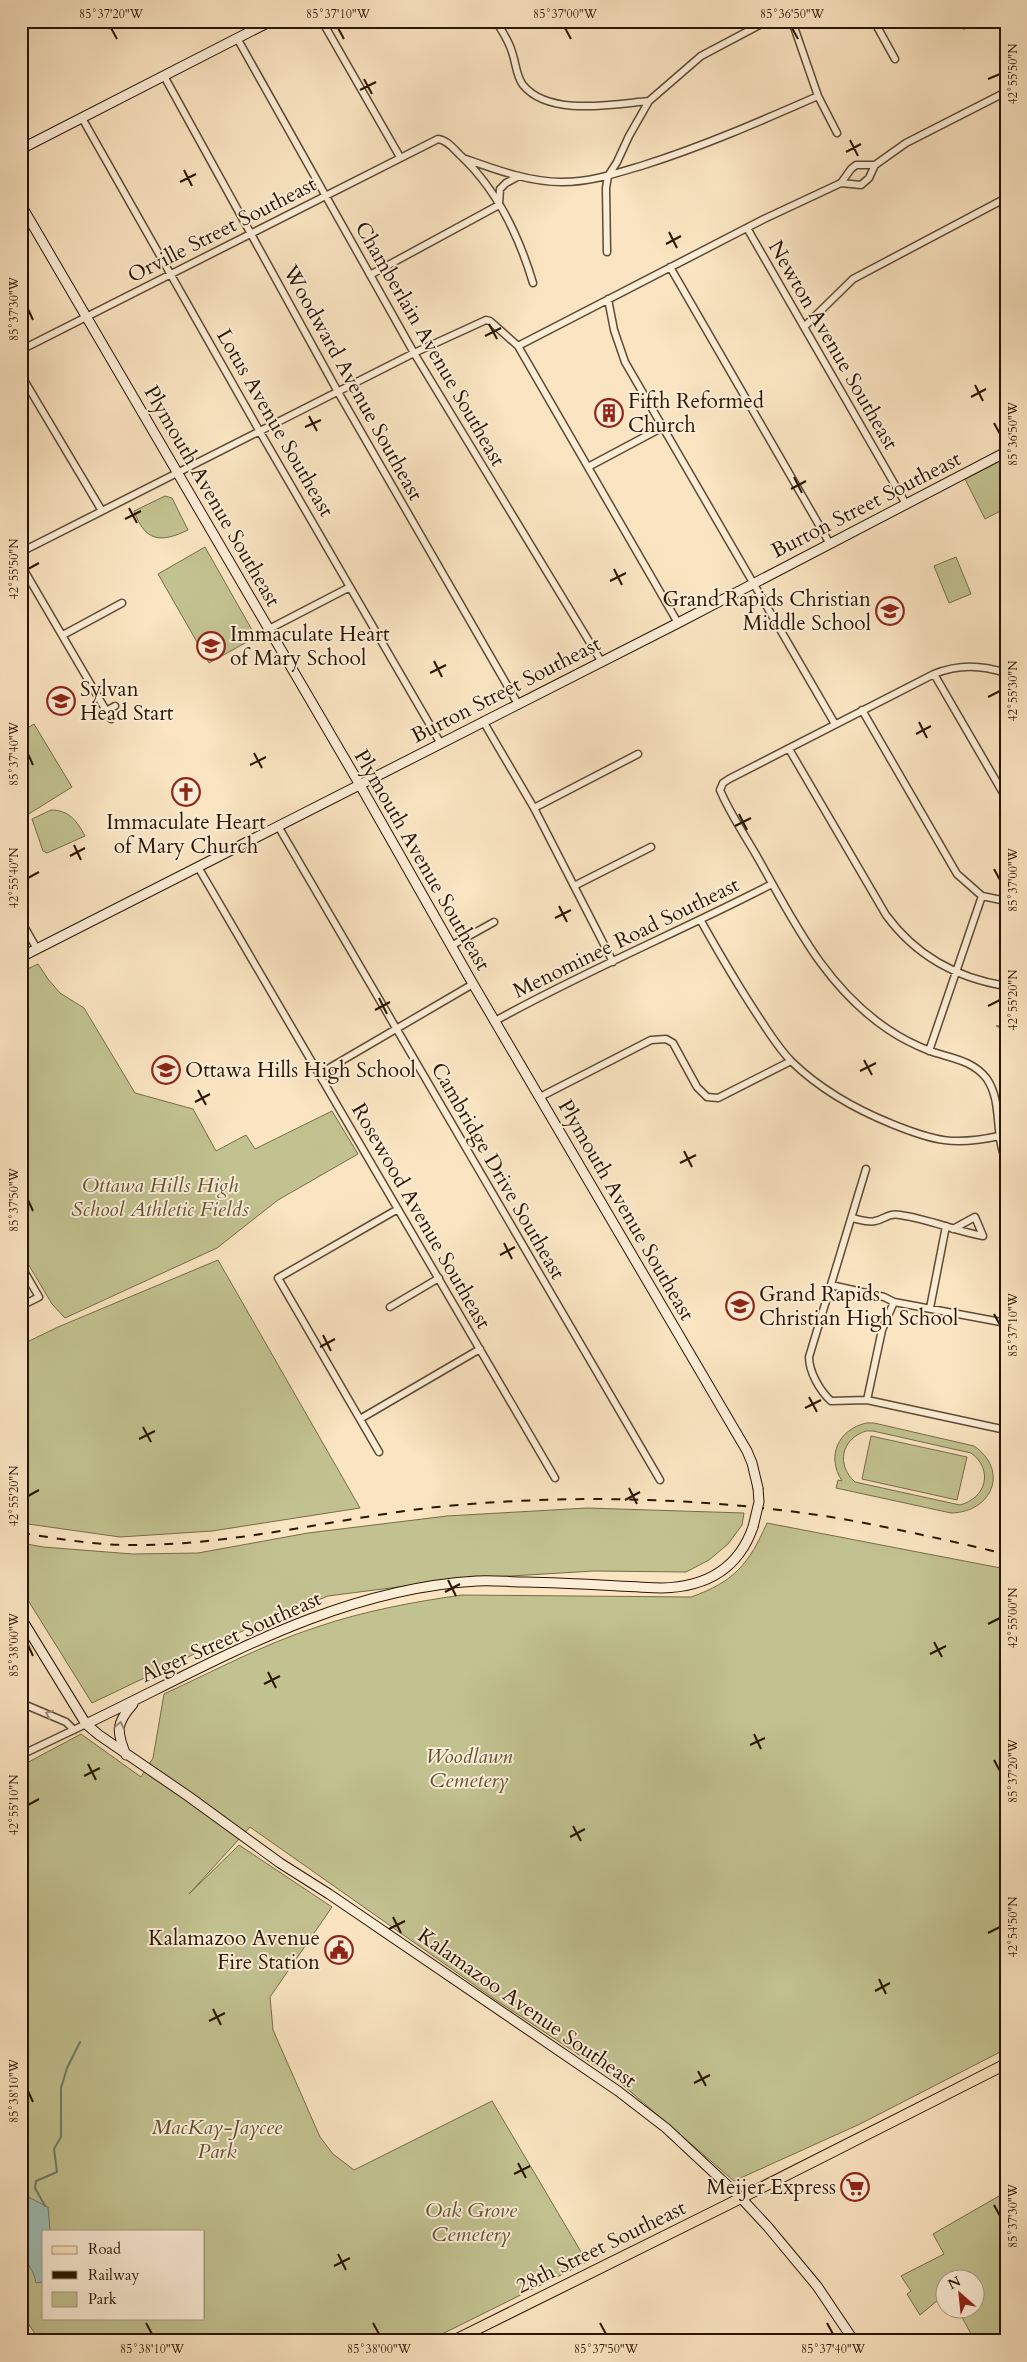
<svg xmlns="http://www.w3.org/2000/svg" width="1027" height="2362" font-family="Cardo,serif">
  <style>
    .green { fill: #c2c290; stroke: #766c49; fill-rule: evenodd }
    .water { fill: #9ebeb4; stroke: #707b6d }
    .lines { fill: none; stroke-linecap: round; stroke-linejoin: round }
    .stream { stroke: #707b6d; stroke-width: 2 }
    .street-casing { stroke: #5e4a32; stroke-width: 9 }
    .secondary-casing { stroke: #2a1602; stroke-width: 11 }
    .primary-casing { stroke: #2a1602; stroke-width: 12 }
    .street { stroke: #fcedd7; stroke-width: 6 }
    .secondary { stroke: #fcedd7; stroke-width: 9 }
    .primary { stroke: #fae4c1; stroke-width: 10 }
    .rail { stroke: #2a1602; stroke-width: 2; stroke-dasharray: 9 9; stroke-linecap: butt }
    .secondary-bridge-casing { stroke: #2a1602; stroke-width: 11; stroke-linecap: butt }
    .secondary-bridge { stroke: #fcedd7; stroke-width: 9 }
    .oneway { stroke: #9e8c77 }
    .ticks { fill: none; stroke: #2a1602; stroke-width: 2 }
    .labels { text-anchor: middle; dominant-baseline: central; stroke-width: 4; stroke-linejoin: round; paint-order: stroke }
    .street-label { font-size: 21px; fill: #2a1602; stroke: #fcedd7 }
    .poi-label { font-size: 21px; fill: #2a1602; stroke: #fcedd7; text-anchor: start }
    .park-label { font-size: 21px; font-style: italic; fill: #5f5234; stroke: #fcedd7 }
    .neatline { fill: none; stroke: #2a1602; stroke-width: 2 }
    .ticks-label { font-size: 12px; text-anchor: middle; fill: #2a1602 }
  </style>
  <rect width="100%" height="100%" fill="#fae4c1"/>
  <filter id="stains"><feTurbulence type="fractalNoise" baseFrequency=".004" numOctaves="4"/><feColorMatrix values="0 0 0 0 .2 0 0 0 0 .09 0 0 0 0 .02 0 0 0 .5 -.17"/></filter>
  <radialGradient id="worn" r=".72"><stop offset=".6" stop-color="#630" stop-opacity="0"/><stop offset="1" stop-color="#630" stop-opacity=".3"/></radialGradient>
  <!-- green -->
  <path class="green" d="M1006 458V508L985 519 965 479Z
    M165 496 172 498 188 530C161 543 145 542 134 511Z
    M205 547 256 637 209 663 158 574Z
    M956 557 971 594 949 603 934 566Z
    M34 724 72 787 27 815 21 805V732Z
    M51 810C69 810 77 821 85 836L47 853 43 851 32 819Z
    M38 964 48 979 60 993 84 1008 135 1093 193 1109 216 1151 246 1135 255 1149 332 1111 358 1154 278 1200 217 1248 65 1318 52 1304 21 1252V972Z
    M218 1260 360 1508 212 1531 120 1537 21 1523V1345L58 1327Z
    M866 1423H874L974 1446C1009 1470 993 1512 951 1513L836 1488 838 1480 842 1481C826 1456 838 1430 866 1423ZM866 1431H873L971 1453C994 1470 986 1498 960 1505L855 1482C836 1465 841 1439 866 1431Z
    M871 1436 967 1457 957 1500 862 1479Z
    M587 1508 744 1513 742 1525 728 1544 709 1560 686 1572 594 1571 460 1579 328 1596 253 1626 92 1703 21 1589V1543L43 1547 133 1554 198 1553 308 1533 447 1516Z
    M767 1523 1006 1569V2049L860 2124 734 2181 617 2080 493 1998 250 1827 189 1894 239 1845 332 1907 270 1997 273 2030 320 2137 333 2154 354 2170 492 2101 587 2262 428 2341H40L21 2313V1766L81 1734 141 1777 153 1758 164 1694C214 1671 264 1644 317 1627 364 1611 413 1602 462 1595L691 1597C734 1582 749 1564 767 1523ZM44 2231H204V2318H44Z
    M1006 2192V2341H975L958 2310H974V2280H944V2295L920 2315 907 2294 911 2291 901 2276 944 2254 933 2234Z"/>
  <!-- water -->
  <path class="water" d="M28 2197 48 2207 50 2231H44V2290L42 2282 36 2283C34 2271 30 2269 26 2260 24 2254 25 2250 21 2244V2205Z"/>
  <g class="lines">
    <!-- stream -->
    <path class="stream" d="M997 1026 1006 1029
      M45 2206 35 2188 36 2181 57 2172 54 2149 61 2137V2088L67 2068 80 2042"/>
    <defs>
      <path id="street" d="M322 21 400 157
        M496 21C502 31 509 41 512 52 516 63 516 76 523 85 549 117 614 104 649 101
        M792 21 818 96 837 133
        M874 21 895 59
        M963 21 964 25
        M499 26 507 21
        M237 38 414 353 601 661
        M164 76 338 392 518 704
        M82 118 260 432 441 744
        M466 159C497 170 529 182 562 182 591 182 617 173 644 165 704 146 761 121 818 96
        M841 183 861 185 869 178 875 165
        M747 228 906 504
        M607 252 606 188 608 176 617 162 629 136 649 101 701 56 767 21
        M670 267 830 544
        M370 275 499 205 500 189 506 183 519 176
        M608 299 614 330 625 362 835 724
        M804 327 853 279 1006 198
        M518 346 764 219 841 183 851 169 856 165H875L906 143 1006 92
        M21 350 438 139C447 140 453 148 459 154 496 188 519 236 533 283
        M21 375 102 511
        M588 467 663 427
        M21 552 414 353 486 320 490 321 518 346 678 623
        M21 565 111 719
        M269 629 350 587
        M63 635 122 603
        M1006 673C981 665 959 664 934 674L729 779 723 783 720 790C730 814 746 837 759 860 795 924 826 988 889 1030 901 1038 917 1046 930 1051 950 1058 973 1060 987 1079 1003 1103 994 1135 1006 1160
        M934 674 1006 798
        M862 710 957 874 982 896 1006 901
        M106 711 115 706
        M483 721 534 808 613 962
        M789 749 886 915C916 956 956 978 1006 986
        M534 808 638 754
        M278 826 660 1480
        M198 867 555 1478
        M574 886 651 847
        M21 921 37 949
        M701 921C720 955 740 989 762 1022 771 1036 780 1050 792 1062 821 1090 855 1109 892 1124 934 1141 954 1146 999 1136
        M451 946 494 922
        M495 1021C585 971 681 931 772 884
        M929 1051 982 896
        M319 1074 473 984
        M540 1097 651 1040 666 1039 673 1043 697 1087 707 1097 718 1098 791 1061
        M866 1169 809 1357C809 1372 820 1391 831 1401L867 1400 1006 1430
        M852 1218C858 1219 869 1223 875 1221 886 1219 887 1213 900 1215 929 1219 955 1231 983 1236L975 1217 953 1229
        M21 1266 39 1297 21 1306
        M831 1285 884 1297 894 1302 1006 1323
        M390 1307 439 1278
        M930 1308 946 1226
        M867 1400 882 1330 894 1302
        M360 1419 480 1349
        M379 1452 278 1278 398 1209
        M21 1703 66 1722 74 1730
        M21 1755 86 1724"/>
      <path id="secondary" d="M21 149 271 21
        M21 205 360 785 473 984 747 1451 752 1463 758 1488
        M21 957 678 623 1006 452
        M21 1618 86 1724 99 1735 188 1796 280 1863 329 1894 618 2091 666 2128 741 2198 768 2227 817 2286 854 2341
        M86 1724C212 1664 334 1589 477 1581 493 1580 510 1582 526 1582 571 1583 616 1586 662 1588 705 1587 738 1570 753 1527
        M126 1755C116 1731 116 1723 133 1704"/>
      <path id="primary" d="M453 2341 727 2205 1006 2064"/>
    </defs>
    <!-- street casing -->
    <use href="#street" class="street-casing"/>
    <!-- secondary casing -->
    <use href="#secondary" class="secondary-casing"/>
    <!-- primary casing -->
    <use href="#primary" class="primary-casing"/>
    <!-- street -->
    <use href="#street" class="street"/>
    <!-- secondary -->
    <use href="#secondary" class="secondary"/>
    <!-- primary -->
    <use href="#primary" class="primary"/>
    <!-- rail -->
    <path class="rail" d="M21 1533C61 1539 100 1546 140 1545 240 1544 338 1518 437 1507 565 1494 698 1497 825 1516 886 1526 946 1540 1006 1554"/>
    <defs>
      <path id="secondary-bridge" d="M753 1527 759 1502 758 1488"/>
    </defs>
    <!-- secondary-bridge casing -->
    <use href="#secondary-bridge" class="secondary-bridge-casing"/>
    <!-- secondary-bridge -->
    <use href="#secondary-bridge" class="secondary-bridge"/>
  </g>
  <!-- one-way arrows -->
  <defs><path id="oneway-chevron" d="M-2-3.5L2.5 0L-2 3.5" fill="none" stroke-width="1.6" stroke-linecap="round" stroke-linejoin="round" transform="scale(1.25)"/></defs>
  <g class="oneway">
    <use href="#oneway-chevron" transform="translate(49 1714) rotate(-156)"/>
    <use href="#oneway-chevron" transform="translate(120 1725) rotate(-78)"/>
  </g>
  <!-- ticks -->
  <path class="ticks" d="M111 28 117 39M338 28 344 39M565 28 571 39M792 28 798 39M364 79 372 94M988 79 1000 74M360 90 376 82M850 140 858 156M846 152 861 144M184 170 192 186M180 182 196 174M669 232 677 248M666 244 681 236M28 309 33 320M489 324 497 339M485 336 501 328M975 385 983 401M971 397 986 389M309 416 317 431M994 423 1000 434M305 427 321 420M794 477 802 493M791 489 806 481M129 508 137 523M125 519 141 511M28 569 39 563M614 569 622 585M610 581 626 573M434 661 442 677M430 673 446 665M988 697 1000 691M919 722 927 738M916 734 931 726M254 753 262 768M28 754 33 765M250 765 266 757M739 814 747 830M735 826 751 818M74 845 81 860M70 856 85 848M994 869 1000 880M28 878 39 872M559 906 567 922M555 918 571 910M379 998 387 1014M988 1006 1000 1000M375 1010 390 1002M864 1060 872 1075M860 1071 876 1063M198 1090 206 1105M195 1102 210 1094M684 1151 692 1167M680 1163 696 1155M28 1200 33 1211M504 1243 512 1259M500 1255 515 1247M994 1314 1000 1325M323 1335 331 1351M320 1347 335 1339M809 1397 817 1412M805 1408 821 1400M143 1427 151 1442M139 1439 155 1431M629 1488 637 1504M28 1496 39 1490M625 1500 640 1492M448 1580 456 1596M445 1592 460 1584M988 1624 1000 1618M934 1642 942 1657M28 1645 33 1656M930 1654 946 1646M268 1672 276 1688M264 1684 280 1676M754 1734 761 1749M750 1745 765 1738M994 1760 1000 1771M88 1764 96 1780M84 1776 100 1768M28 1805 39 1799M573 1826 581 1841M570 1837 585 1829M393 1917 401 1933M389 1929 405 1921M988 1933 1000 1927M879 1979 886 1994M875 1991 890 1983M213 2009 221 2025M209 2021 225 2013M698 2071 706 2086M694 2083 710 2075M28 2091 33 2102M518 2163 526 2178M514 2174 530 2166M994 2205 1000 2216M338 2254 346 2270M334 2266 350 2258M146 2323 152 2334M373 2323 379 2334M600 2323 606 2334M827 2323 833 2334"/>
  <!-- icons -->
  <defs>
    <symbol id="building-ring" viewBox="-11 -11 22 22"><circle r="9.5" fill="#fcedd7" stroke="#8f2418" stroke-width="1.5"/><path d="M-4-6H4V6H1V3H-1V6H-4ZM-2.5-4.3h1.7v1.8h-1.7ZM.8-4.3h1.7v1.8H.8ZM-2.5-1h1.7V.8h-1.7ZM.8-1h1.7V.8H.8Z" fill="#8f2418"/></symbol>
    <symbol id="school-ring" viewBox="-11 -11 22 22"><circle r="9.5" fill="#fcedd7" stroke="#8f2418" stroke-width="1.5"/><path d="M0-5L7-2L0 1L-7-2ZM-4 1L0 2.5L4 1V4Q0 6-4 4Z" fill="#8f2418"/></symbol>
    <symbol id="church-ring" viewBox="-11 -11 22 22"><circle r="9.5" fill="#fcedd7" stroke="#8f2418" stroke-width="1.5"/><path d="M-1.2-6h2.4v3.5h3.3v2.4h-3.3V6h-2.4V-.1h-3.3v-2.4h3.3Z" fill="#8f2418"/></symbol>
    <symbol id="civic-ring" viewBox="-11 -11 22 22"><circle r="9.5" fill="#fcedd7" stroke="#8f2418" stroke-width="1.5"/><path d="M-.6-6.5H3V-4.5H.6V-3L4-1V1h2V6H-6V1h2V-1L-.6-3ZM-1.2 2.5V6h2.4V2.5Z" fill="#8f2418"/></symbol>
    <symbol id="supermarket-ring" viewBox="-11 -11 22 22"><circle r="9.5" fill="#fcedd7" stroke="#8f2418" stroke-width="1.5"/><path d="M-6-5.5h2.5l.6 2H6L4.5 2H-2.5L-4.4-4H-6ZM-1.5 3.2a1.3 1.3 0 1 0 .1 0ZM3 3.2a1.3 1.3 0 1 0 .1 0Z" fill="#8f2418"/></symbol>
  </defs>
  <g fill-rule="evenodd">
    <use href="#building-ring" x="593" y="397" width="32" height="32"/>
    <use href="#school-ring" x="874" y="595" width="32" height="32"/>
    <use href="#school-ring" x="195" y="630" width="32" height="32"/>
    <use href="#school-ring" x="45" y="685" width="32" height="32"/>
    <use href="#church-ring" x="170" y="776" width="32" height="32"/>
    <use href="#school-ring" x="150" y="1054" width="32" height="32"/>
    <use href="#school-ring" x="724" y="1290" width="32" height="32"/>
    <use href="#civic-ring" x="323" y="1934" width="32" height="32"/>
    <use href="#supermarket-ring" x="839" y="2171" width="32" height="32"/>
  </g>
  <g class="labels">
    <!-- street labels -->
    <g class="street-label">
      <text transform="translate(222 230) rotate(-27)">Orville Street Southeast</text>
      <text transform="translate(430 344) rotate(60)">Chamberlain Avenue Southeast</text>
      <text transform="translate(833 345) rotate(60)">Newton Avenue Southeast</text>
      <text transform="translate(353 383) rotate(61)">Woodward Avenue Southeast</text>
      <text transform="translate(275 423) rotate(60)">Lotus Avenue Southeast</text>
      <text transform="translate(212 496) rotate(60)">Plymouth Avenue Southeast</text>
      <text transform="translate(866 505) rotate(-27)">Burton Street Southeast</text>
      <text transform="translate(506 690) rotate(-27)">Burton Street Southeast</text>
      <text transform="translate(422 860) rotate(60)">Plymouth Avenue Southeast</text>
      <text transform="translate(626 938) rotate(-26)">Menominee Road Southeast</text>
      <text transform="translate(498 1171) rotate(60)">Cambridge Drive Southeast</text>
      <text transform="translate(626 1210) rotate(60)">Plymouth Avenue Southeast</text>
      <text transform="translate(421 1216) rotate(60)">Rosewood Avenue Southeast</text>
      <text transform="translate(231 1637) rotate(-24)">Alger Street Southeast</text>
      <text transform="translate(527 2008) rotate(35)">Kalamazoo Avenue Southeast</text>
      <text transform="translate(601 2247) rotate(-26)">28th Street Southeast</text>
    </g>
    <!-- poi labels -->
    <g class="poi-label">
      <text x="628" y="401">Fifth Reformed<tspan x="628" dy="24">Church</tspan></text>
      <text x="871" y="599" text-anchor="end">Grand Rapids Christian<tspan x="871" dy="24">Middle School</tspan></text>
      <text x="230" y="634">Immaculate Heart<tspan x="230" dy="24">of Mary School</tspan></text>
      <text x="80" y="689">Sylvan<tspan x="80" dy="24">Head Start</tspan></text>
      <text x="186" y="822" text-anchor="middle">Immaculate Heart<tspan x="186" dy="24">of Mary Church</tspan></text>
      <text x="185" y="1070">Ottawa Hills High School</text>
      <text x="759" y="1294">Grand Rapids<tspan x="759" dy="24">Christian High School</tspan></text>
      <text x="320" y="1938" text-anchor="end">Kalamazoo Avenue<tspan x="320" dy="24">Fire Station</tspan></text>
      <text x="836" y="2187" text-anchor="end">Meijer Express</text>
    </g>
    <!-- park labels -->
    <g class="park-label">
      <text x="160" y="1185">Ottawa Hills High<tspan x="160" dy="24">School Athletic Fields</tspan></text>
      <text x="469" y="1756">Woodlawn<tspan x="469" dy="24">Cemetery</tspan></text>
      <text x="217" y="2127">MacKay-Jaycee<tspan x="217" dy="24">Park</tspan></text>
      <text x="471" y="2210">Oak Grove<tspan x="471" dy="24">Cemetery</tspan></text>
    </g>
  </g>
  <!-- margin -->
  <rect width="1027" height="2362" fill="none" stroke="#fae4c1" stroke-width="55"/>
  <!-- legend -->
  <rect x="42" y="2230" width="162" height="90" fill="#fcedd7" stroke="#a89782"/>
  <rect x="52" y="2246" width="25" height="8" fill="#fae4c1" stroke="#a89782"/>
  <text x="88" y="2254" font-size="15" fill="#2a1602">Road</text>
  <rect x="52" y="2271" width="25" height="8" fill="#2a1602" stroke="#a89782"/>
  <text x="88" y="2280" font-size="15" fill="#2a1602">Railway</text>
  <rect x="52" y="2292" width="25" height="15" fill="#c2c290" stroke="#a89782"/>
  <text x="88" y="2304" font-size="15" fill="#2a1602">Park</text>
  <!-- north arrow -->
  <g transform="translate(960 2294) rotate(333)"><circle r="24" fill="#fcedd7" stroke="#a89782"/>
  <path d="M0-4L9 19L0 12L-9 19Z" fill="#8f2418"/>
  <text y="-8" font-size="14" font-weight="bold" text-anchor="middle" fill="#2a1602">N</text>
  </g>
  <rect x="28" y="28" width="972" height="2306" class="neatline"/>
  <g class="ticks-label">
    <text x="111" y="18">85°37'20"W</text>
    <text x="338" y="18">85°37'10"W</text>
    <text x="565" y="18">85°37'00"W</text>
    <text x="792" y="18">85°36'50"W</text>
    <text transform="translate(1013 74) rotate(-90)" y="4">42°55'50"N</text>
    <text transform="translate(14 309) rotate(-90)" y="4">85°37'30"W</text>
    <text transform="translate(1013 434) rotate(-90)" y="4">85°36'50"W</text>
    <text transform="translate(14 569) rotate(-90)" y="4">42°55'50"N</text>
    <text transform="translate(1013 691) rotate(-90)" y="4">42°55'30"N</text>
    <text transform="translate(14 754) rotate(-90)" y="4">85°37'40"W</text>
    <text transform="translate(14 878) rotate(-90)" y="4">42°55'40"N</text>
    <text transform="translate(1013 880) rotate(-90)" y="4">85°37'00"W</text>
    <text transform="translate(1013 1000) rotate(-90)" y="4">42°55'20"N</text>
    <text transform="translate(14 1200) rotate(-90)" y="4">85°37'50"W</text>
    <text transform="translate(1013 1325) rotate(-90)" y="4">85°37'10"W</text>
    <text transform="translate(14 1496) rotate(-90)" y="4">42°55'20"N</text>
    <text transform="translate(1013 1618) rotate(-90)" y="4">42°55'00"N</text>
    <text transform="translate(14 1645) rotate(-90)" y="4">85°38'00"W</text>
    <text transform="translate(1013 1771) rotate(-90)" y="4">85°37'20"W</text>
    <text transform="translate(14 1805) rotate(-90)" y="4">42°55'10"N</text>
    <text transform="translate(1013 1927) rotate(-90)" y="4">42°54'50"N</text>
    <text transform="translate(14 2091) rotate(-90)" y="4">85°38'10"W</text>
    <text transform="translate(1013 2216) rotate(-90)" y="4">85°37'30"W</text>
    <text x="152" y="2353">85°38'10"W</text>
    <text x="379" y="2353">85°38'00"W</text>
    <text x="606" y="2353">85°37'50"W</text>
    <text x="833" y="2353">85°37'40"W</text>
  </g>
  <rect width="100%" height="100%" filter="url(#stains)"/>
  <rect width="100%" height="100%" fill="url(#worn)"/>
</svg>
